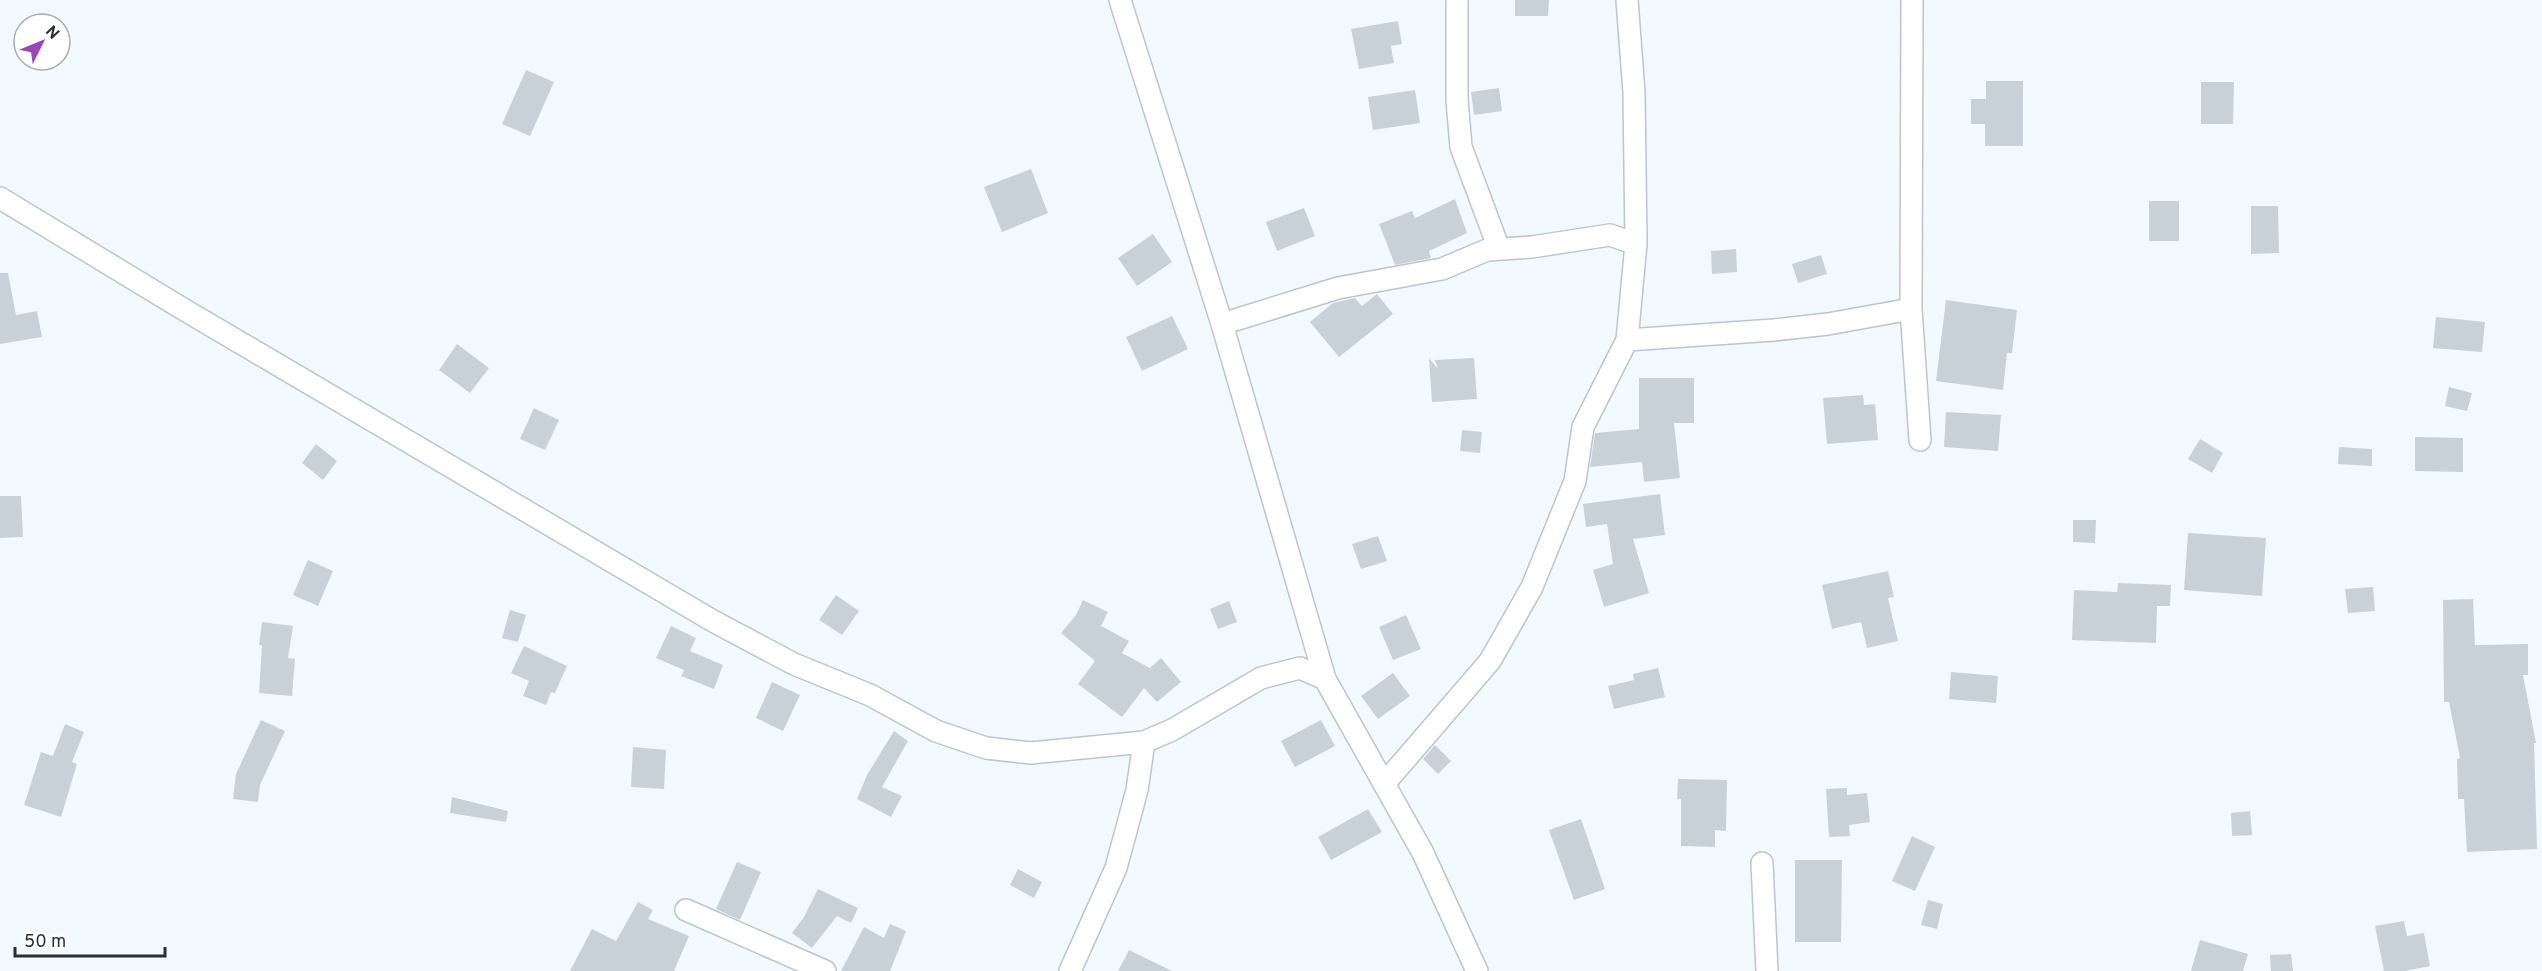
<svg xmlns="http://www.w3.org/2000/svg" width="2542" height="971" font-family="Overpass,sans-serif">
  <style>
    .building { fill: #c8d1d8 }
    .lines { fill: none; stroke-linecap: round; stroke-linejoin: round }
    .minor-casing { stroke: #bcc5cc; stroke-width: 24 }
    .minor { stroke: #fff; stroke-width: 21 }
  </style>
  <rect width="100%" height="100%" fill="#f2f9ff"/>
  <!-- building -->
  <path class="building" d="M1515 0H1549L1548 16H1515Z
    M1398 21 1402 44 1391 46 1394 63 1359 69 1351 29Z
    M526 70 554 82 530 136 502 124Z
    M1986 81H2023V146H1985V124H1971V99H1986Z
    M2201 82H2234L2233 124H2201Z
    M1499 88 1502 111 1474 115 1471 92Z
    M1415 90 1420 123 1373 130 1368 97Z
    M1031 169 1048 213 1002 232 984 187Z
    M1455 199 1467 233 1429 251 1431 258 1395 265 1379 224 1412 211 1415 218Z
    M2149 201H2179V241H2149Z
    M2251 206H2278L2279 253 2251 254Z
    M1304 208 1315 236 1277 251 1266 222Z
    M1153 234 1172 262 1137 286 1118 258Z
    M1736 249 1737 272 1712 274 1711 251Z
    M1821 255 1827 274 1798 283 1792 264Z
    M0 273H8L16 315 37 311 42 337 0 344Z
    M1377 294 1393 314 1339 357 1310 322 1333 303 1355 298 1362 306Z
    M1946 300 2017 310 2012 353H2007L2003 390 1936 381Z
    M1172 316 1188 349 1142 371 1126 337Z
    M2436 317 2485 322 2482 352 2433 348Z
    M457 344 489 368 470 393 439 370Z
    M1429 358 1438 369 1435 360 1474 358 1477 399 1432 402Z
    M1639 378H1694V423H1674L1680 478 1644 482 1642 462 1590 467 1595 433 1639 429Z
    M2449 387 2472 393 2467 411 2445 406Z
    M1863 395 1864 405 1875 404 1878 440 1827 444 1823 398Z
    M534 408 559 420 545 450 520 439Z
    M1946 412 2001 415 1998 451 1944 447Z
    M1462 430 1482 432 1480 453 1460 451Z
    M2415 437 2463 438V472L2415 471Z
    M2200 439 2223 453 2212 473 2188 459Z
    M316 444 337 461 323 480 302 463Z
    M2339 447 2372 449V466L2338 464Z
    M1660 494 1665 535 1633 539 1649 593 1604 607 1593 570 1613 564 1607 524 1586 527 1583 504Z
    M0 496H21L23 537 0 538Z
    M2073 520H2096L2095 543 2073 542Z
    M2188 533 2266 538 2262 596 2184 590Z
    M1378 536 1387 561 1361 569 1352 544Z
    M308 560 333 571 318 606 293 595Z
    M1888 571 1894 597 1888 598 1898 641 1867 648 1861 622 1832 629 1822 585Z
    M2118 583 2171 585 2170 606H2157L2156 643 2072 640 2074 590 2117 592Z
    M2373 587 2375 611 2348 613 2345 589Z
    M836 595 859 611 842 635 819 620Z
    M2473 599 2475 645 2528 644V675H2523L2536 743H2534L2537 849 2467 852 2464 799H2458L2457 759 2460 758 2449 702H2444L2443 600Z
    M1083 600 1108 612 1101 626 1129 641 1122 653 1150 668 1161 658 1181 682 1157 702 1144 688 1122 717 1078 684 1095 661 1061 633 1076 615Z
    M1229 601 1237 622 1218 629 1210 609Z
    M510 610 526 615 518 642 502 638Z
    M1406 615 1421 649 1393 660 1379 627Z
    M262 622 293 626 288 658 295 659 292 696 259 693 262 645H259Z
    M671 626 696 638 690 651 723 665 714 689 681 676 684 670 656 658Z
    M524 646 567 666 555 693 551 692 546 705 523 696 529 681 511 673Z
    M1658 668 1665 697 1614 709 1608 686 1634 680 1633 674Z
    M1951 672 1998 676 1996 703 1949 699Z
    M1393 673 1410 696 1378 719 1361 696Z
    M772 682 800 695 783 731 756 718Z
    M261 720 285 731 260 785 258 802 233 799 236 774Z
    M1321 720 1335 746 1295 767 1281 741Z
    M65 724 84 732 72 762 77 764 61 817 24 805 41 752 53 756Z
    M894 731 908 741 882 787 902 796 891 817 857 799 867 775Z
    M1435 745 1451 761 1438 774 1423 759Z
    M633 747 666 750 664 789 631 787Z
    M1678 779 1727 780 1726 831 1715 830V847L1681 846V799H1677Z
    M1847 788V795L1867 793 1870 822 1849 825 1850 836 1829 837 1826 789Z
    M452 797 508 811 506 822 450 813Z
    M1368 809 1382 832 1331 860 1318 837Z
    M2250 811 2252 835 2232 836 2231 813Z
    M1581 819 1605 889 1574 900 1549 830Z
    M1912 836 1935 847 1915 891 1892 881Z
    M1795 860H1842L1841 942H1795Z
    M737 862 761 872 740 920 716 909Z
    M1018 869 1042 882 1034 898 1010 885Z
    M818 889 858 908 851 923 837 916 812 948 792 933 804 917Z
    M1928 900 1943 904 1937 929 1921 925Z
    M638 902 653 910 648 919 689 936 674 971H570L592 929 616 941Z
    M2404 921 2407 936 2424 933 2430 966 2405 971H2384L2375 926Z
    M890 924 906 931 890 971H841L864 927 884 938Z
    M2200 940 2248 954 2243 971H2191Z
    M1129 950 1172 971H1118Z
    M2291 954 2293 971H2271L2270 955Z"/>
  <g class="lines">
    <defs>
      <path id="minor" d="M1120 0 1222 324 1325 679
        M1912 0 1911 309 1920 440
        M1457 3V100L1461 147 1499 249
        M0 198 183 309 713 621 794 664 870 695 936 731 986 748 1031 753 1144 742 1172 730 1261 678 1300 668 1325 679 1423 853 1477 971
        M1222 324 1338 288 1442 269 1487 250 1532 247 1610 235 1636 244
        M1627 340 1774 330 1828 324 1911 309
        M1384 784 1490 661 1532 587 1575 481 1583 427 1627 340 1636 244 1634 92 1627 0
        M1762 863 1767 971
        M686 910 825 971
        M1070 971 1116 868 1137 790 1144 742"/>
    </defs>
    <!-- minor casing -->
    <use href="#minor" class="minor-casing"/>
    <!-- minor -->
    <use href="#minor" class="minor"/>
  </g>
  <!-- north arrow -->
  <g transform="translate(42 42) rotate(47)"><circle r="28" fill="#ffffff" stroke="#abacad" stroke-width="1.5"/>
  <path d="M0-4.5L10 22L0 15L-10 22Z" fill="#9c46b3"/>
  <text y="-9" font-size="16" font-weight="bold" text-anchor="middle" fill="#2c2f32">N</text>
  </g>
  <!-- scale -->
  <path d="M15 947v9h150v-9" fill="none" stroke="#2c2f32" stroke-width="3"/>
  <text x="24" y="947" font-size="18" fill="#2c2f32" stroke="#ffffff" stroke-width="4.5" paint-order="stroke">50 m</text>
</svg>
